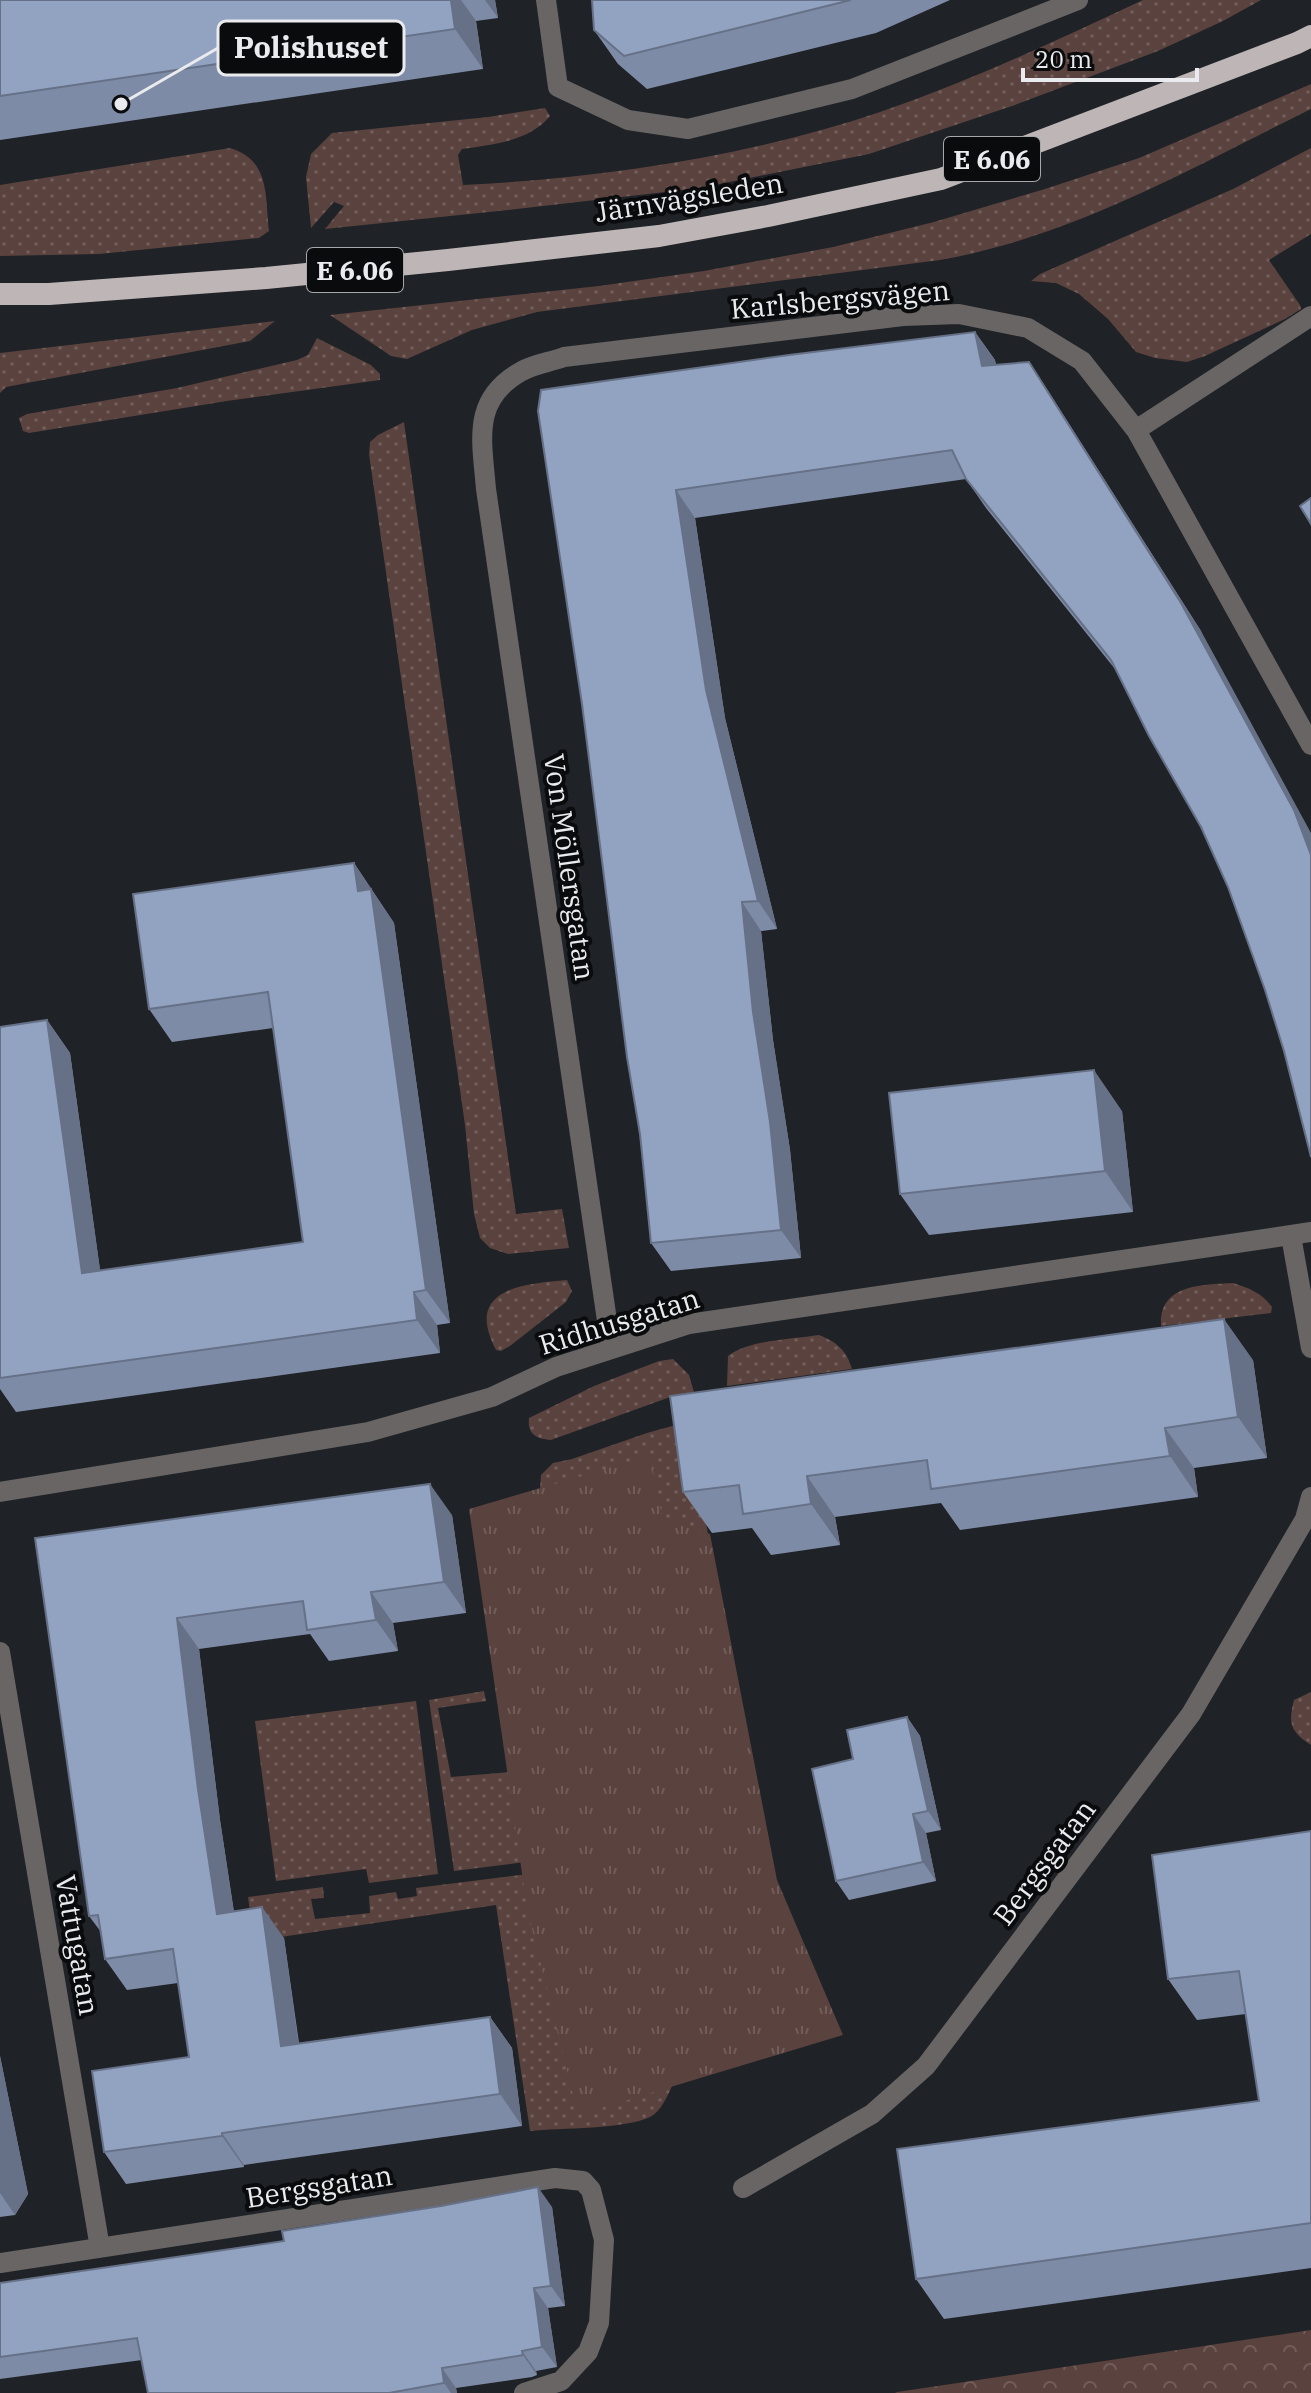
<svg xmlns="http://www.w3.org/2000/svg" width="1311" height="2393" font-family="'IBM Plex Serif',serif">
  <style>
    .grass { fill: url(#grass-dots) }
    .forest { fill: url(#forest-crowns) }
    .park { fill: url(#park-tufts) }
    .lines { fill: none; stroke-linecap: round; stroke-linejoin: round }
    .minor { stroke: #686564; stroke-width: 20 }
    .tertiary { stroke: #686564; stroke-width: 20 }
    .trunk { stroke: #beb6b6; stroke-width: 22 }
    .wall { fill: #7e8ba6 }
    .shaded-wall { fill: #667187 }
    .building { fill: #92a2c1; stroke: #667187; stroke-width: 2 }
    .labels { text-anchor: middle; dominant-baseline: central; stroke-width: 8; stroke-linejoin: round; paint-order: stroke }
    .shield { fill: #0a0b0d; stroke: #a6a8aa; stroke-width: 2 }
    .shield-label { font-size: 26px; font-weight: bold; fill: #e9ebee }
    .street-label { font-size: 28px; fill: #e9ebee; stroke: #0a0b0d }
    .leader { fill: none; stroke: #e9ebee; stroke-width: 3 }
    .callout-dot { fill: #e9ebee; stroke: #0a0b0d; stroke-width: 3 }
    .callout { fill: #0a0b0d; stroke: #e9ebee; stroke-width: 3 }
    .callout-label { font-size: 30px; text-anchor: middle; font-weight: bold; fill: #e9ebee }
  </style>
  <defs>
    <pattern id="grass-dots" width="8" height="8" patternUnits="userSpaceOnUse" patternTransform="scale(2)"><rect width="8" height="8" fill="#5a423e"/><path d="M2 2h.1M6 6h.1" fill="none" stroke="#725d5a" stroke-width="1.8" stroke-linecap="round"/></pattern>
    <pattern id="forest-crowns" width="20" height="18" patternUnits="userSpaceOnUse" patternTransform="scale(2)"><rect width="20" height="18" fill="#5a423e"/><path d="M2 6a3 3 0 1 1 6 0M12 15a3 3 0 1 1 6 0" fill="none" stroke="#725d5a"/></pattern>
    <pattern id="park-tufts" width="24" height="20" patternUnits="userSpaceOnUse" patternTransform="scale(2)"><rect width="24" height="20" fill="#5a423e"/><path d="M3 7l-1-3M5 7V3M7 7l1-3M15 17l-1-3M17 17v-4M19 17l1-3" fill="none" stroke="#725d5a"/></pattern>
  </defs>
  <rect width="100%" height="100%" fill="#1f2226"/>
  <!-- grass -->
  <path class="grass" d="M1143 0H1261L1223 21 1158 51 1015 105 869 154 700 188 508 210 325 229 344 206 334 202 311 228 306 177 311 154 332 133 488 117 545 108 550 116C530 141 492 145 462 149L458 155 463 185C604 178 746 157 880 112 971 81 1057 40 1143 0Z
    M1311 84V109C1192 168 1072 237 940 260L537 312 472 330 407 359 391 356 330 315 599 286 704 271 833 247 934 222 1045 189 1139 158Z
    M230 148C270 160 265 195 269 231L259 238 99 254 0 256V185Z
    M1311 148V234L1269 260 1300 305 1301 309 1285 319 1205 356 1187 362 1155 358 1136 352 1108 319 1079 294 1056 283 1031 281 1040 274 1233 189Z
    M275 321 250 341 6 387 0 393V353Z
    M317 338 371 365 380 374V380L227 401 29 433 23 431 19 418 27 414 177 388 297 360 308 355Z
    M404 422 516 1214 562 1209 569 1248 508 1254 490 1248 480 1238 474 1214 465 1125 369 454 370 442 378 435Z
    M567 1280 572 1291 566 1302 510 1346 501 1351 496 1350C464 1289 521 1284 567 1280Z
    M1233 1283C1249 1288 1262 1293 1272 1307L1271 1313 1161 1326C1159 1284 1201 1285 1233 1283Z
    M819 1335C837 1342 847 1351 852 1369L727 1386 728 1356C749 1340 793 1339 819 1335Z
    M673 1359 689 1375 694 1392 673 1396 551 1440C537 1439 527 1435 529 1418L594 1386 659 1361Z
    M690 1421 728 1661 540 1489 541 1475 553 1463 572 1459 647 1433Z
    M484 1691 486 1701 438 1708 451 1777 523 1771 533 1861 454 1871 429 1700Z
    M1311 1692V1745C1290 1732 1288 1723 1294 1700Z
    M416 1701 438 1874 369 1883 366 1869 276 1881 255 1721Z
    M536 1873 672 2086C667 2097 661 2111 650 2117 626 2129 560 2128 530 2131L496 1905 254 1941 248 1897 323 1887 324 1898 311 1899 315 1919 370 1913 369 1896 396 1892 398 1899 417 1896 416 1888Z"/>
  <!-- forest -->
  <path class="forest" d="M1311 2330V2393H895L897 2392Z"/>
  <!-- park -->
  <path class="park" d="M650 1456 662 1516 710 1534 777 1880 843 2035 578 2115 527 1908 469 1509Z"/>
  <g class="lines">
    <!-- minor -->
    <path class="minor" d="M546 0 558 87 628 120 688 129 852 89 1078 0
      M1136 430 1311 316
      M1291 1236 1311 1348
      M611 1348 486 489C482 440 471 399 522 371 534 364 551 362 564 357L903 316 959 314 1028 328 1082 361 1136 430 1311 745
      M0 1652 100 2248
      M743 2188 872 2114 926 2066 1191 1714 1305 1519 1311 1497
      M0 2263 555 2178 583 2181 591 2190 604 2240 599 2323 588 2352 561 2381 524 2393"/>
    <!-- tertiary -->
    <path class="tertiary" d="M0 1492 368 1432 492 1397 556 1367 689 1324 1311 1232"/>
    <!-- trunk -->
    <path class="trunk" d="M0 294H49L266 278 448 260 659 236 768 216 941 179 1297 43 1311 36"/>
  </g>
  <!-- wall -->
  <path class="wall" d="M0 0H495L498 18 476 21 483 69 0 140Z
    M592 0H950L876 33 647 89 618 64 594 30Z
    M975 332 995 360 996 365 1048 391 1201 631 1284 1051 1265 990 1228 887 1201 827 1115 669 986 508 966 479 695 518 725 718 777 929 761 931 773 1040 790 1150 801 1258 671 1271 651 1243 640 1134 582 704 538 411Z
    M354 863 394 923 450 1323 437 1325 440 1353 16 1412 0 1389V1027L47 1020 70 1053 100 1270 303 1242 273 1028 172 1042 149 1009Z
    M1122 1111 1133 1212 929 1235 900 1194Z
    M1253 1360 1267 1458 1194 1468 1198 1497 960 1530 941 1503 835 1517 840 1545 771 1555 752 1528 712 1533 683 1492Z
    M452 1515 466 1613 393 1623 398 1651 329 1661 310 1634 199 1649 220 1820 234 1912 284 1938 299 2043 490 2017 512 2048 522 2126 244 2165V2167L126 2184 104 2152 189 2057 178 1983 127 1990 105 1959 101 1932 89 1916 35 1538Z
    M907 1717 920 1736 941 1830 926 1833 936 1881 849 1900 836 1881 853 1759Z
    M1311 1831V2268L944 2319 916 2279 1259 2101 1246 2014 1197 2020 1168 1979Z
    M0 2056 28 2194 15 2215 0 2217Z
    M552 2207 565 2306 548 2308 557 2367 536 2371 537 2375 532 2377 456 2388 457 2393H148L142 2360 0 2379V2283Z"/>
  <!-- shaded-wall -->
  <path class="shaded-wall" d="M451 0H461L476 21 483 69 455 29Z
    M485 0H495L498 18Z
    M975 332 995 360 1002 394 982 366Z
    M1029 362 1048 391 1201 631 1311 833V855Z
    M676 490 695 518 725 718 777 929 758 901 706 690Z
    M354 863 394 923 450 1323 426 1290 358 891Z
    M742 902 761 931 773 1040 790 1150 801 1258 781 1230 753 1012Z
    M47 1020 70 1053 105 1306 82 1273Z
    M1094 1070 1122 1111 1133 1212 1105 1171Z
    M414 1292 437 1325 440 1353 417 1320Z
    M1224 1319 1253 1360 1267 1458 1238 1417Z
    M1165 1428 1194 1468 1198 1497 1170 1456Z
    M807 1476 835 1517 840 1545 811 1504Z
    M430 1484 452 1515 466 1613 444 1582Z
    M371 1592 393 1623 398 1651 376 1620Z
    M177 1618 199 1649 220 1820 239 1946 217 1914 198 1789Z
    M907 1717 920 1736 941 1830 928 1811Z
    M913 1814 926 1833 936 1881 923 1862Z
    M262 1907 284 1938 303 2077 281 2046Z
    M490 2017 512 2048 522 2126 500 2094Z
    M0 2056 28 2194 15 2215 0 2193Z
    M222 2133 244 2165V2167L222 2136Z
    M538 2187 552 2207 565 2306 551 2286Z
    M534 2288 548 2308 557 2367 542 2347Z
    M522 2351 536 2371 537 2375 523 2355Z
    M442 2368 456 2388 457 2393H451L444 2383Z"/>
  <!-- building -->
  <path class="building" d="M0 0H451L455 29 0 96Z
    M592 0H851L624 56 594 30Z
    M975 332 982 366 1029 362 1181 603 1294 810 1311 855V1157L1284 1051 1265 990 1228 887 1201 827 1149 736 1111 660 966 479 952 450 676 490 706 690 758 901 742 902 753 1012 770 1122 781 1230 651 1243 640 1134 627 1057 582 704 538 411 541 390 789 355Z
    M1311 498V524L1300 506Z
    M354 863 358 891 371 889 426 1290 414 1292 417 1320 0 1378V1027L47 1020 82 1273 303 1242 268 992 149 1009 133 894Z
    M1094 1070 1105 1171 900 1194 889 1093Z
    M1224 1319 1238 1417 1165 1428 1170 1456 931 1489 927 1460 807 1476 811 1504 743 1514 739 1485 683 1492 670 1396Z
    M430 1484 444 1582 371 1592 376 1620 307 1630 303 1601 177 1618 198 1789 217 1914 262 1907 281 2046 490 2017 500 2094 222 2133V2136L104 2152 92 2071 189 2057 173 1949 105 1959 98 1915 89 1916 35 1538Z
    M907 1717 928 1811 913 1814 923 1862 836 1881 812 1769 853 1759 847 1730Z
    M1311 1831V2223L916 2279 897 2149 1259 2101 1239 1971 1168 1979 1152 1855Z
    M538 2187 551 2286 534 2288 542 2347 522 2351 523 2355 518 2356 442 2368 444 2383 389 2393H148L137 2338 0 2357V2283L284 2241 282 2231 441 2206Z"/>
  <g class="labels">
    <!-- shield labels -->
    <g class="shield">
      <rect x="944" y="137" width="96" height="44" rx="6"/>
      <rect x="307" y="248" width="96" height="44" rx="6"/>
    </g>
    <g class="shield-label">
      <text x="992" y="159">E 6.06</text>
      <text x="355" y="270">E 6.06</text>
    </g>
    <!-- street labels -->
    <g class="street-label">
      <text transform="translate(689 197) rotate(-9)">Järnvägsleden</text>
      <text transform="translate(840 299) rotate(-5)">Karlsbergsvägen</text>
      <text transform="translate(570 867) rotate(82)">Von Möllersgatan</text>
      <text transform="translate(619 1321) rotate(-17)">Ridhusgatan</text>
      <text transform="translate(1044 1862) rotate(-53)">Bergsgatan</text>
      <text transform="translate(78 1945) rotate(80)">Vattugatan</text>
      <text transform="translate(319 2186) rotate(-9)">Bergsgatan</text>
    </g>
  </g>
  <!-- callouts -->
  <path class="leader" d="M121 104L218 48"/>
  <circle class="callout-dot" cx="121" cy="104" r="8"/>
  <rect class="callout" x="218" y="21" width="186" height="54" rx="8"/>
  <g class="callout-label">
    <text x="311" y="58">Polishuset</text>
  </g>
  <!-- scale -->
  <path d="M1023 68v12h174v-12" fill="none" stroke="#e9ebee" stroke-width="4"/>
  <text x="1035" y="68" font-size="24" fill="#e9ebee" stroke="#0a0b0d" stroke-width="6" paint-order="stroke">20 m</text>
</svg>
